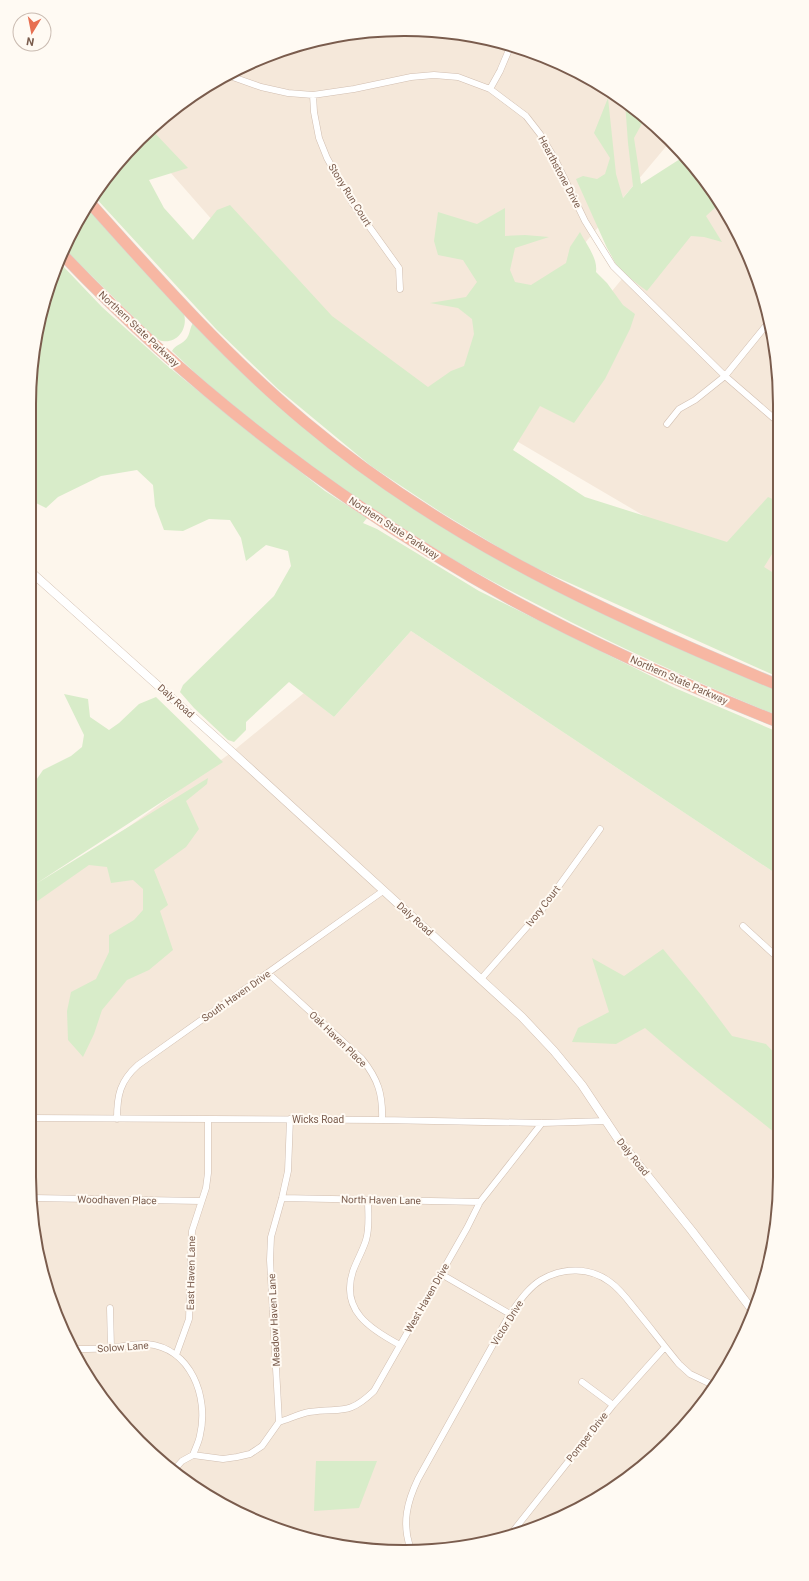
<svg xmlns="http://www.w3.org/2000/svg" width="809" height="1581" font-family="Roboto,sans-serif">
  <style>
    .residential { fill: #f5e8da }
    .green { fill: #d8ecc9 }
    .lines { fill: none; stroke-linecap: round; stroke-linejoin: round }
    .minor-casing { stroke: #d1beb0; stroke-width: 7 }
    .tertiary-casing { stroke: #d1beb0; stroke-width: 9 }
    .motorway-casing { stroke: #dad1cd; stroke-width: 12 }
    .minor { stroke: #fff; stroke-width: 6 }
    .tertiary { stroke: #fff; stroke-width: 8 }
    .motorway { stroke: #f7b7a3; stroke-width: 11 }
    .labels { text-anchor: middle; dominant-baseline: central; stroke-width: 4; stroke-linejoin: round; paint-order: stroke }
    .street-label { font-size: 10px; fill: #7a5c4d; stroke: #fffaf3 }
    .rim { fill: none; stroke: #7a5c4d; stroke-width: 2 }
  </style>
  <rect width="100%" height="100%" fill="#fdf6ec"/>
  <!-- residential -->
  <path class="residential" d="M429 30 501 42 570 68 633 107 669 143 447 407 301 321 141 139 157 122 217 79 284 49 355 32Z
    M704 179 752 261 777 355V594L498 430Z
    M411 631 778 875 779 1201 767 1273 741 1342 670 1442 570 1513 453 1549 331 1545 217 1502 157 1459 107 1405 49 1297 29 1176V899L232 752 304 693 334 717Z"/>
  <!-- green -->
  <path class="green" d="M608 98 616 174 623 198 633 186 628 143 625 102 633 107 645 118 634 138 641 184 680 159 682 155 703 176 719 204 706 216 722 242 704 237 691 236 647 291C637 284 627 276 618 267 614 262 611 254 607 248L576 179 583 176 597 179 605 174 610 158 594 133Z
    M151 129 188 168 149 180 164 208 193 240 217 210 230 205 332 316 428 387 451 371 464 366 474 334 472 319 458 308 430 303 466 297 477 282 463 260 438 255 434 241 438 212 477 224 505 208V236L525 235 549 237 515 248 510 270 515 282 531 285 566 263 570 247 580 232C586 244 598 258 596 272L607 283 623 305 635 314 630 329 605 379 574 423 540 406 513 450 585 497 727 542 768 497 777 501V546L764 567 777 575 778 677 523 562 442 513 371 466 278 389 217 330 94 196 106 176Z
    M88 206 184 314C188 328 178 344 162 341 157 340 152 335 149 332L64 249 68 239Z
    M59 262 102 307 164 363 240 425 325 491 367 518 363 523 377 529 479 591 675 688 778 732V875L411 631 334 717 289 682 246 722V730L234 742 228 740 194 708 180 692 183 685 274 596 291 566 288 551 266 545 246 561 241 538 230 520 209 519 183 531 164 530 155 506 153 485 137 470 101 476 58 497 46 508 30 500V380L42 308Z
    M193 323 307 429 451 531 778 688V716C698 683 620 648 544 608 510 591 476 573 444 554 424 542 405 529 386 517 310 468 237 414 172 351 175 345 183 344 187 338 190 334 190 327 193 323Z
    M64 694 88 699 90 717 109 730 119 723 139 704 156 697 223 762 34 885 208 778 207 784 186 801 199 829 186 847 154 870 168 905 160 911 173 950 149 970 127 980 102 1010 94 1034 83 1057 68 1040 67 1011 71 992 96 979 109 952V935L134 920 143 910V889L133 880 111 883 107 867 89 865 29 907V788L32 786 43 770 71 756 82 747 84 735Z
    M663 949 702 996 732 1036 766 1044 779 1058V1136C734 1100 688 1066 645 1028L616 1044 572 1042 578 1028 609 1012 592 958 624 976Z
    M316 1461H377L359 1508 314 1511Z"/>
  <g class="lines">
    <defs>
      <path id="minor" d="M227 75 261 87 288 93 313 95 354 89 411 77 434 75 458 77 490 89 526 116 540 134 555 159 585 221 613 266 725 376 777 421
        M490 89 500 71 511 45
        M313 95 314 112 319 138 327 158 353 204 399 268 400 289
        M667 424 679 409 695 400 725 376 768 323
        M743 926 779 959
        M268 973 362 1059C378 1079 383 1094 382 1120
        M481 979 540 912 600 829
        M29 1118 382 1120 542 1123 607 1121
        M117 1119C117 1095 120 1081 138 1065L383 891
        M33 1198 201 1201
        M282 1198 480 1202
        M368 1200C368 1213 370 1227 366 1240 363 1250 357 1260 353 1271 340 1310 370 1329 400 1345
        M441 1274 510 1314
        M110 1308 111 1348
        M77 1349C88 1349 99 1349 110 1348 122 1347 135 1343 147 1344 191 1348 209 1397 200 1435 199 1442 195 1449 193 1455L182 1461 173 1471
        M176 1355 189 1319 192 1231 206 1188 208 1173V1119
        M582 1382 613 1405
        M279 1422C289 1419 299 1414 309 1412 341 1407 347 1417 374 1391L467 1228 480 1202 542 1123
        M193 1455 223 1459 237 1457 250 1454 262 1446 279 1422 270 1260 271 1237 282 1198 288 1171 290 1119
        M514 1530 613 1405 665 1347
        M410 1547C402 1523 407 1502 418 1479L510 1314C519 1302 528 1288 541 1280 563 1267 590 1267 610 1282 620 1289 628 1300 635 1309 650 1327 664 1346 679 1364L690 1374 711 1384"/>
      <path id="tertiary" d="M30 571 232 752 522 1017 554 1051 582 1085 618 1139 692 1231 753 1311"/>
      <path id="motorway" d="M90 203C158 279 226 356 305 422 445 540 611 616 778 685
        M62 254C194 393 347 509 514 601 599 647 688 686 778 722"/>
    </defs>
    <!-- minor casing -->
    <use href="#minor" class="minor-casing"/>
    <!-- tertiary casing -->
    <use href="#tertiary" class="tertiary-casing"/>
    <!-- motorway casing -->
    <use href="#motorway" class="motorway-casing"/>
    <!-- minor -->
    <use href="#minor" class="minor"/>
    <!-- tertiary -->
    <use href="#tertiary" class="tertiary"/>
    <!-- motorway -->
    <use href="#motorway" class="motorway"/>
  </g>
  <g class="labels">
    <!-- street labels -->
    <g class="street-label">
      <text transform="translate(560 172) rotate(62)">Hearthstone Drive</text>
      <text transform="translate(350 195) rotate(58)">Stony Run Court</text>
      <text transform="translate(139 329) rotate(43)">Northern State Parkway</text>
      <text transform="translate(394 528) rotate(33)">Northern State Parkway</text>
      <text transform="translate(679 680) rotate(24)">Northern State Parkway</text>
      <text transform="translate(176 701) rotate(42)">Daly Road</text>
      <text transform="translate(543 906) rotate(-52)">Ivory Court</text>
      <text transform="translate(415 919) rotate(42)">Daly Road</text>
      <text transform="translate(236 996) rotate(-35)">South Haven Drive</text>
      <text transform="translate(338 1039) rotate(44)">Oak Haven Place</text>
      <text x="318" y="1119">Wicks Road</text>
      <text transform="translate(633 1157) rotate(51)">Daly Road</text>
      <text transform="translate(117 1200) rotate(1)">Woodhaven Place</text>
      <text transform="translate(381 1200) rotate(1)">North Haven Lane</text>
      <text transform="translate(191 1273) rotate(-89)">East Haven Lane</text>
      <text transform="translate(427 1298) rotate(-60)">West Haven Drive</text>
      <text transform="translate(274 1320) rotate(-93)">Meadow Haven Lane</text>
      <text transform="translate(507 1323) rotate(-58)">Victor Drive</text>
      <text transform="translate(123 1347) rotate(-4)">Solow Lane</text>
      <text transform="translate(587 1437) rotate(-52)">Pomper Drive</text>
    </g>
  </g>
  <!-- crop -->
  <path d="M0 0H809V1581H0ZM404 36H405A368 368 0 0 1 773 404V1177A368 368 0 0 1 405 1545H404A368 368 0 0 1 36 1177V404A368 368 0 0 1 404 36Z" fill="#fffaf3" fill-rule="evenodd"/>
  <path class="rim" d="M404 36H405A368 368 0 0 1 773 404V1177A368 368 0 0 1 405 1545H404A368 368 0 0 1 36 1177V404A368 368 0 0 1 404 36Z"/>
  <!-- north arrow -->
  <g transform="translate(32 32) rotate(190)"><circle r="19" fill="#fffaf3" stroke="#cabbb1"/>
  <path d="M0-3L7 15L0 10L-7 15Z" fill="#e76f51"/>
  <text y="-6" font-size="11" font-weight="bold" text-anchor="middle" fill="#7a5c4d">N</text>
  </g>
</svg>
